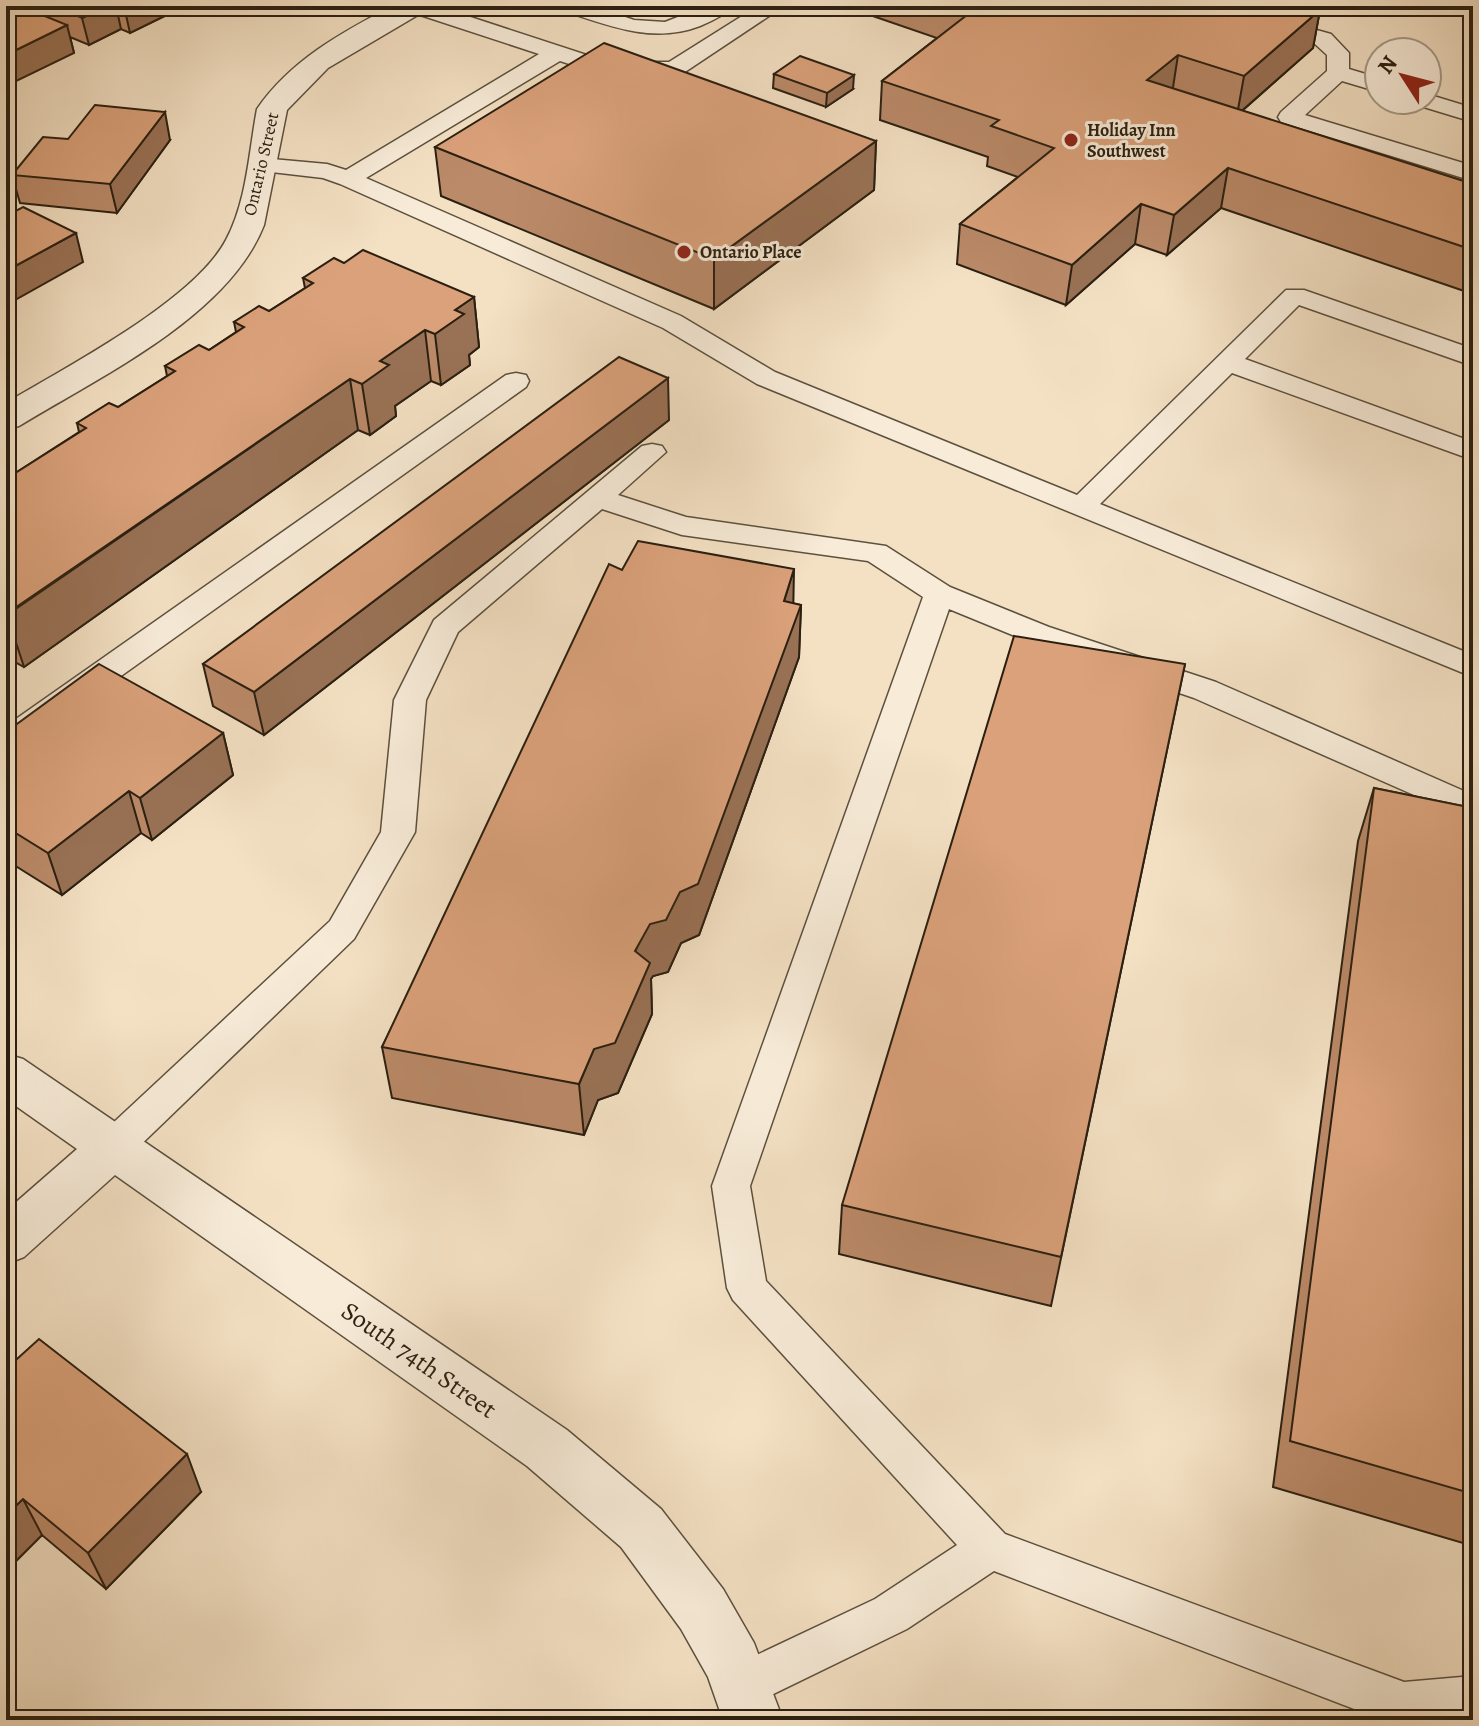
<svg xmlns="http://www.w3.org/2000/svg" width="1479" height="1726" font-family="Alegreya,serif">
  <style>
    .lines { fill: none; stroke-linecap: round; stroke-linejoin: round }
    .lane-casing { stroke: #5c503e; stroke-width: 3 }
    .street-casing { stroke: #5c503e; stroke-width: 3 }
    .lane { fill: #f8ecd9; fill-rule: evenodd }
    .street { fill: #f8ecd9; fill-rule: evenodd }
    .wall { fill: #bb8a69; stroke: #2a1f11; stroke-width: 2 }
    .shaded-wall { fill: #997155; stroke: #2a1f11; stroke-width: 2 }
    .building { fill: #daa17a; stroke: #2a1f11; stroke-width: 2 }
    .poi-dot { fill: #8f2418; stroke: #f8ecd9; stroke-width: 3 }
    .labels { text-anchor: middle; dominant-baseline: central; stroke-width: 6; stroke-linejoin: round; paint-order: stroke }
    .far-poi-label { font-size: 18px; font-weight: bold; fill: #2a1f11; stroke: #f8ecd9; text-anchor: start }
    .far-street-label { font-size: 18px; fill: #2a1f11; stroke: #f8ecd9 }
    .near-street-label { font-size: 26px; fill: #2a1f11; stroke: #f8ecd9 }
  </style>
  <rect width="100%" height="100%" fill="#f4e1c4"/>
  <filter id="stains"><feTurbulence type="fractalNoise" baseFrequency=".0025" numOctaves="4"/><feColorMatrix values="0 0 0 0 .2 0 0 0 0 .09 0 0 0 0 .02 0 0 0 .5 -.17"/></filter>
  <radialGradient id="worn" r=".72"><stop offset=".6" stop-color="#630" stop-opacity="0"/><stop offset="1" stop-color="#630" stop-opacity=".3"/></radialGradient>
  <g class="lines">
    <defs>
      <path id="lane" d="M405 6H437L608 62H669L758 6H784L682 74 674 76H606L560 61 366 178 681 316 775 372 1077 495 1286 290H1304L1473 349V366L1299 305 1245 359 1473 442V460L1232 373 1100 504 1473 655V677L757 384 663 328 340 184 323 178 253 170 249 165 253 160 261 158 327 164 346 170 539 54 408 11Z
        M561 6H593L634 20 665 22 706 6H733C725 15 712 21 700 26 653 44 610 26 564 11Z
        M1196 6H1231L1331 34 1349 53V69L1379 78V92L1342 81 1305 115 1473 166V181L1281 122 1278 117 1281 112 1327 71V55L1315 44 1199 11Z
        M1427 94 1473 108V122L1417 105 1414 100H1427Z
        M516 373 526 375 529 381 526 387 27 743 6 749V726L506 375Z
        M652 444 662 446 666 452 618 495 686 517 886 546 950 587 1049 627 1216 682 1473 795V821L1194 698 1027 641 949 609 750 1186 766 1281 1005 1534 1404 1682 1473 1676V1720H1383L994 1571 907 1629 757 1702 741 1709 725 1702 718 1686 725 1670 875 1599 957 1545 733 1300 727 1288 712 1186 923 597 868 561 682 535 602 509 458 632 426 700 415 832 354 939 127 1158 113 1163 99 1158 94 1147 99 1136 330 921 381 832 394 700 434 620 642 446Z"/>
      <path id="street" d="M392 6H427L423 12 328 68 287 110 264 225C228 317 99 377 19 426L6 429V403C66 367 194 301 226 240 247 201 249 151 257 109 291 60 341 33 392 6Z
        M6 1054 23 1059 567 1430 661 1509 723 1589 754 1643 783 1720H723L708 1677 681 1629 621 1547 527 1466 115 1175 24 1257 6 1264V1211L77 1149 6 1099Z"/>
    </defs>
    <!-- lane casing -->
    <use href="#lane" class="lane-casing"/>
    <!-- street casing -->
    <use href="#street" class="street-casing"/>
    <!-- lane -->
    <use href="#lane" class="lane"/>
    <!-- street -->
    <use href="#street" class="street"/>
  </g>
  <!-- wall -->
  <path class="wall" d="M46 6H185L130 33 121 29 89 45 70 37 74 53 49 18Z
    M864 6H1184L1193 8 1320 10 1313 48 1242 111 1473 184V294L1221 208 1167 255 1135 244 1066 305 957 264 960 224 1018 177 987 166 988 157 880 120 882 81 937 38 864 13Z
    M774 74 853 89 826 107 773 88Z
    M68 139 170 140 117 213 20 203 12 175Z
    M876 141 874 190 714 309 441 196 435 147Z
    M344 263 474 297 479 347 469 355 470 365 441 385 431 381 395 406 396 416 370 435 358 430 24 667 6 657V479L79 432 77 423 118 407 167 376 165 366 209 350 236 332 234 322 269 311 305 288 303 278Z
    M669 420 264 735 213 706 203 664Z
    M622 570 801 605 799 657 699 935 681 943 668 972 653 976 651 979 652 1014 618 1093 598 1100 584 1135 392 1098 382 1047Z
    M1185 664 1051 1306 839 1254 842 1205Z
    M6 732 223 733 233 775 152 840 141 833 62 895 6 860Z
    M1374 788 1473 808V1546L1273 1487 1358 841Z
    M6 1369 201 1492 106 1589 42 1535 6 1571Z"/>
  <!-- shaded-wall -->
  <path class="shaded-wall" d="M107 6H116L121 29 89 45 82 18Z
    M124 6H185L130 33Z
    M1320 10 1313 48 1237 115 1244 76Z
    M67 25 74 53 6 86V55Z
    M1178 55 1172 94 1147 80Z
    M854 75 853 89 826 107 827 93Z
    M165 112 170 140 117 213 110 184Z
    M876 141 874 190 714 309V259Z
    M1228 168 1221 208 1167 255 1174 215Z
    M1141 204 1135 244 1066 305 1072 265Z
    M76 233 83 262 6 305V271Z
    M474 297 479 347 469 355 470 365 441 385 435 334 455 310Z
    M425 330 431 381 395 406 396 416 370 435 362 384 380 361Z
    M668 378 669 420 264 735 254 692Z
    M350 379 358 430 24 667 7 615Z
    M794 569 793 621 801 605 799 657 699 935 681 943 668 972 653 976 651 979 652 1014 618 1093 598 1100 584 1135 579 1084 784 601Z
    M223 733 233 775 152 840 140 798Z
    M129 791 141 833 62 895 48 853Z
    M187 1454 201 1492 106 1589 88 1553Z
    M23 1499 42 1535 6 1571V1515Z"/>
  <!-- building -->
  <path class="building" d="M55 6H107L82 18Z
    M958 6H1184L1193 8 1196 6H1306L1320 10 1244 76 1178 55 1147 80 1473 184V250L1228 168 1174 215 1141 204 1072 265 960 224 1054 148 991 126 999 120 882 81 972 11Z
    M30 10 67 25 6 55V21Z
    M604 43 876 141 714 259 435 147Z
    M800 56 854 75 827 93 774 74Z
    M95 105 165 112 110 184 12 175 43 137 68 139Z
    M23 207 76 233 6 271V216Z
    M363 250 474 297 455 310 464 314 435 334 425 330 380 361 389 365 362 384 350 379 6 614V479L86 428 77 423 109 403 118 407 175 371 165 366 199 345 209 350 244 327 234 322 259 306 269 311 313 283 303 278 334 258 344 263Z
    M619 357 668 378 254 692 203 664Z
    M638 541 794 569 784 601 801 605 698 884 680 892 666 920 650 924 635 951 650 963 615 1043 594 1049 579 1084 382 1047 609 564 622 570Z
    M1014 636 1185 664 1061 1257 842 1205Z
    M99 664 223 733 140 798 129 791 48 853 6 827V732Z
    M1374 788 1473 808V1494L1290 1441Z
    M39 1339 187 1454 88 1553 23 1499 6 1515V1369Z"/>
  <!-- markers -->
  <g class="poi-dot">
    <circle cx="1071" cy="140" r="8"/>
    <circle cx="684" cy="252" r="8"/>
  </g>
  <g class="labels">
    <!-- far-poi labels -->
    <g class="far-poi-label">
      <text x="1087" y="130">Holiday Inn<tspan x="1087" dy="21">Southwest</tspan></text>
      <text x="700" y="252">Ontario Place</text>
    </g>
    <!-- far-street labels -->
    <g class="far-street-label">
      <text transform="translate(261 164) rotate(-77)">Ontario Street</text>
    </g>
    <!-- near-street labels -->
    <g class="near-street-label">
      <text transform="translate(419 1360) rotate(35)">South 74th Street</text>
    </g>
  </g>
  <!-- margin -->
  <rect width="1479" height="1726" fill="none" stroke="#f4e1c4" stroke-width="32"/>
  <rect x="8" y="8" width="1463" height="1710" fill="none" stroke="#2a1f11" stroke-width="4"/>
  <rect x="16" y="16" width="1447" height="1694" fill="none" stroke="#2a1f11" stroke-width="2"/>
  <!-- north arrow -->
  <g transform="translate(1403 76) rotate(306)"><circle r="38" fill="#f8ecd9" stroke="#a69a89" stroke-width="2"/>
  <path d="M0-6L14 30L0 20L-14 30Z" fill="#8f2418"/>
  <text y="-12" font-size="22" font-weight="bold" text-anchor="middle" fill="#2a1f11">N</text>
  </g>
  <rect width="100%" height="100%" filter="url(#stains)"/>
  <rect width="100%" height="100%" fill="url(#worn)"/>
</svg>
